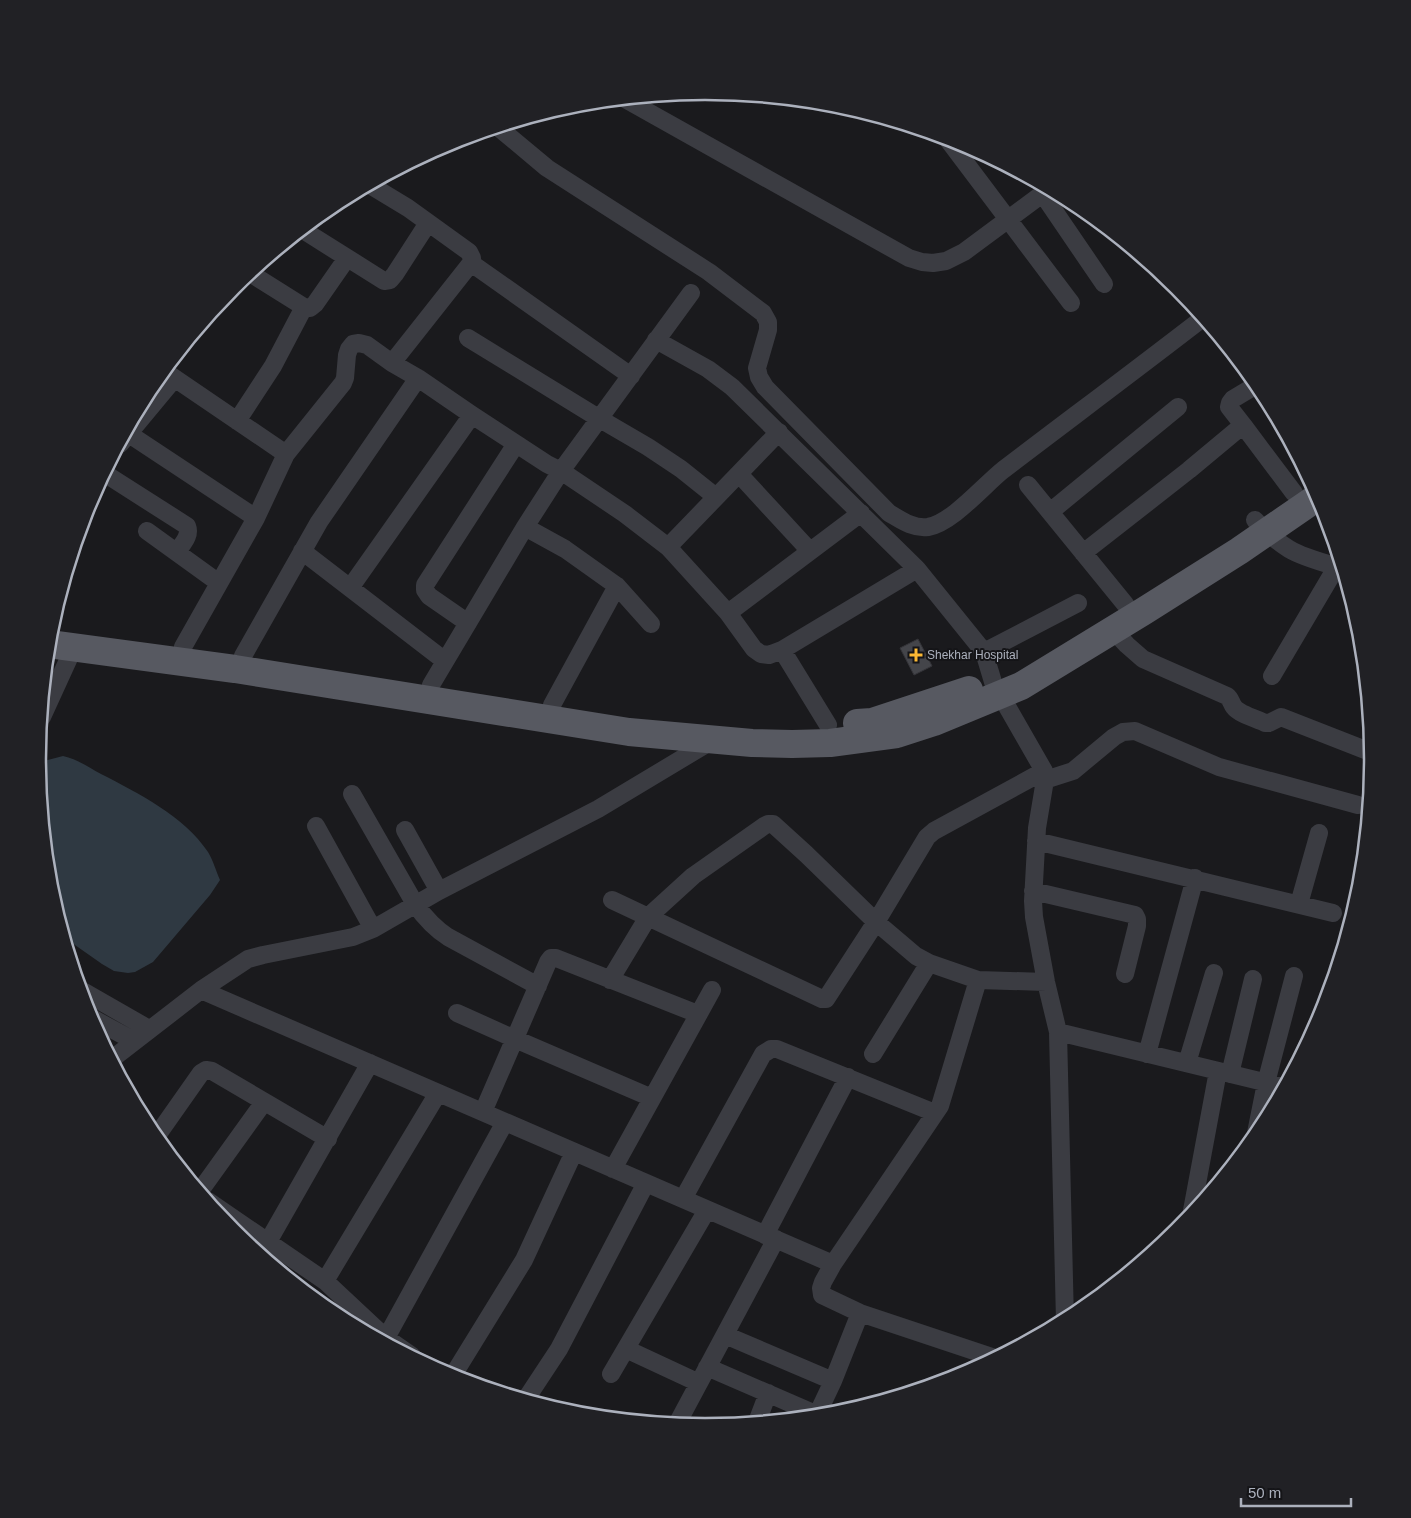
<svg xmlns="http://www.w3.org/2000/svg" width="1411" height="1518" font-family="Helvetica,sans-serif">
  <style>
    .water { fill: #2f3942 }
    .building { fill: #44454a; stroke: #343439 }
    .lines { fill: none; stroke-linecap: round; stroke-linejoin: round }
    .street { stroke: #3b3c42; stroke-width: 18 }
    .primary { stroke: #575961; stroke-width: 28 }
    .poi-dot { fill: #fbb834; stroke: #151518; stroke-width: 2 }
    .labels { text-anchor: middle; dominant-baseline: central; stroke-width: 4; stroke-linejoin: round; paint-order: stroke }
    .poi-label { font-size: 12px; fill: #acb1bd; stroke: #151518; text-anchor: start }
    .rim { fill: none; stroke: #acb1bd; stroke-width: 2.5 }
  </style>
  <rect width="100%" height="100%" fill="#1a1a1d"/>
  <!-- water -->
  <path class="water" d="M63 756C77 759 88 767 101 774 138 793 184 816 208 852 213 860 216 871 220 880L210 895 153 962 135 972 128 973 114 971 102 964 65 938 50 889 38 764 44 761Z"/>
  <!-- building -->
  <path class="building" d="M918 639 932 666 914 675 900 648Z"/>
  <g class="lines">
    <!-- street -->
    <path class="street" d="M625 99 909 258 922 262 933 263 946 261 964 252 1049 189
      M498 127 547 168 709 272 763 313 768 322V330L757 368 759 377 765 387 889 513C901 520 913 529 928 527 952 523 983 486 1003 470 1070 419 1137 369 1203 318
      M946 137 1071 303
      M370 185 408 208 469 252 472 258 471 263 392 363
      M1042 193 1104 284
      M303 230 384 281 390 280 395 274 428 223
      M471 263 631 376
      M250 273 304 307 310 308 315 304 347 258
      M468 338 600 419 648 447 681 469 716 497
      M656 340 708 369 732 387 917 569
      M164 371 286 454 343 383 345 378 347 355 349 349 353 344 359 343 367 345 392 363 418 378 472 415 547 464 561 471 625 514 668 547 728 613 754 649 761 654 769 655 782 650 917 569 984 652 993 682 1044 771 1045 780 1037 828 1033 901 1034 917 1046 982 1058 1032 1065 1321
      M237 421 273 366 304 307
      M1243 425 1294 493
      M129 434 256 518
      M120 444 174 379
      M104 473 187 526C191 536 182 544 177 552
      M739 474 810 551
      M1028 485 1125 604 1134 617
      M1050 512 1178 407
      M1255 520C1265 531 1276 541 1289 549 1304 558 1325 563 1342 568
      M525 527 565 549 617 586
      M147 531 219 583
      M668 547 779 432
      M302 551 445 661
      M1083 553 1189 470 1243 425 1229 407 1230 403 1233 399 1258 384
      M350 588 472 415
      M728 613 861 513
      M468 623 429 596 425 590V585L516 444
      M1113 630 1127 645 1143 659 1227 696C1231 699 1231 703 1234 707 1239 714 1257 719 1265 723H1269L1281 717 1373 753
      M183 647 256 518 286 454
      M782 650 828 725
      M984 652 1078 603
      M243 656 319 522 418 378
      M1272 676 1337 566
      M431 685 525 527 561 471 691 293
      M552 705 617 586 651 624
      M42 717 74 647
      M1045 780 1073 771 1114 737 1123 732 1135 731 1219 767 1358 805
      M352 794 415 904C425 918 434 928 448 937L538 986
      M316 826 373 929
      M405 830 439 891
      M1036 841 1333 913
      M1033 891 1135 915 1137 919V926L1125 974
      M612 900 822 999H826L876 922 927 837 934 831 1044 771
      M1299 904 1319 833
      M610 980 648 917 693 876 764 826 768 824H773L806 854 876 922 916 956 929 963 978 980 1046 982
      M81 990 149 1029
      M201 990 833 1264 823 1282 821 1288 822 1295 860 1313 995 1358
      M457 1013 515 1039 652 1098
      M90 1017 134 1041
      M1058 1032 1284 1087
      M873 1054 929 963
      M1147 1054 1195 878
      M112 1059 201 990 248 959 263 955 353 937 373 929 439 891 598 809 713 740
      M1187 1063 1214 973
      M1230 1074 1253 979
      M483 1112 548 962 551 958H556L698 1014
      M156 1137 201 1073 206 1070 212 1071 328 1139
      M1255 1138 1266 1083 1294 976
      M613 1169 712 990
      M200 1191 264 1102
      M683 1199 763 1054 771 1049H777L935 1113
      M208 1201 325 1281 386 1338 412 1356
      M1191 1216 1218 1071
      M765 1235 848 1077
      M261 1254 370 1063
      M833 1264 940 1106 978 980
      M325 1281 438 1093
      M725 1335 833 1381
      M386 1338 505 1122
      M626 1349 699 1383
      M707 1367 820 1416
      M611 1374 707 1210
      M452 1377 524 1260 574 1152
      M526 1399 559 1349 646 1183
      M817 1415 833 1381 860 1313
      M757 1422 768 1393
      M677 1424 776 1239"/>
    <!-- primary -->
    <path class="primary" d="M49 644 235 669 629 732 752 743 792 744 830 743 897 734 934 722 1021 686 1144 611 1239 551 1319 496
      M857 723 872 722 969 690"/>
  </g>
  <!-- markers -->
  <path class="poi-dot" d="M913.5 647.5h5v5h5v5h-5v5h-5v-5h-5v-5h5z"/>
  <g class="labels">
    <!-- poi labels -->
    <g class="poi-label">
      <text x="927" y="655">Shekhar Hospital</text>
    </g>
  </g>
  <!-- crop -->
  <path d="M0 0H1411V1518H0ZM46 759a659 659 0 1 1 1318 0a659 659 0 1 1-1318 0Z" fill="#212125" fill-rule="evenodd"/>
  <path class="rim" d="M46 759a659 659 0 1 1 1318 0a659 659 0 1 1-1318 0Z"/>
  <!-- scale -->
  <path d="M1241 1498v8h110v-8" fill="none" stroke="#acb1bd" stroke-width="2.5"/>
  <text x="1248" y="1498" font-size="15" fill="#acb1bd" stroke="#151518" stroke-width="4" paint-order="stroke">50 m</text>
</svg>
